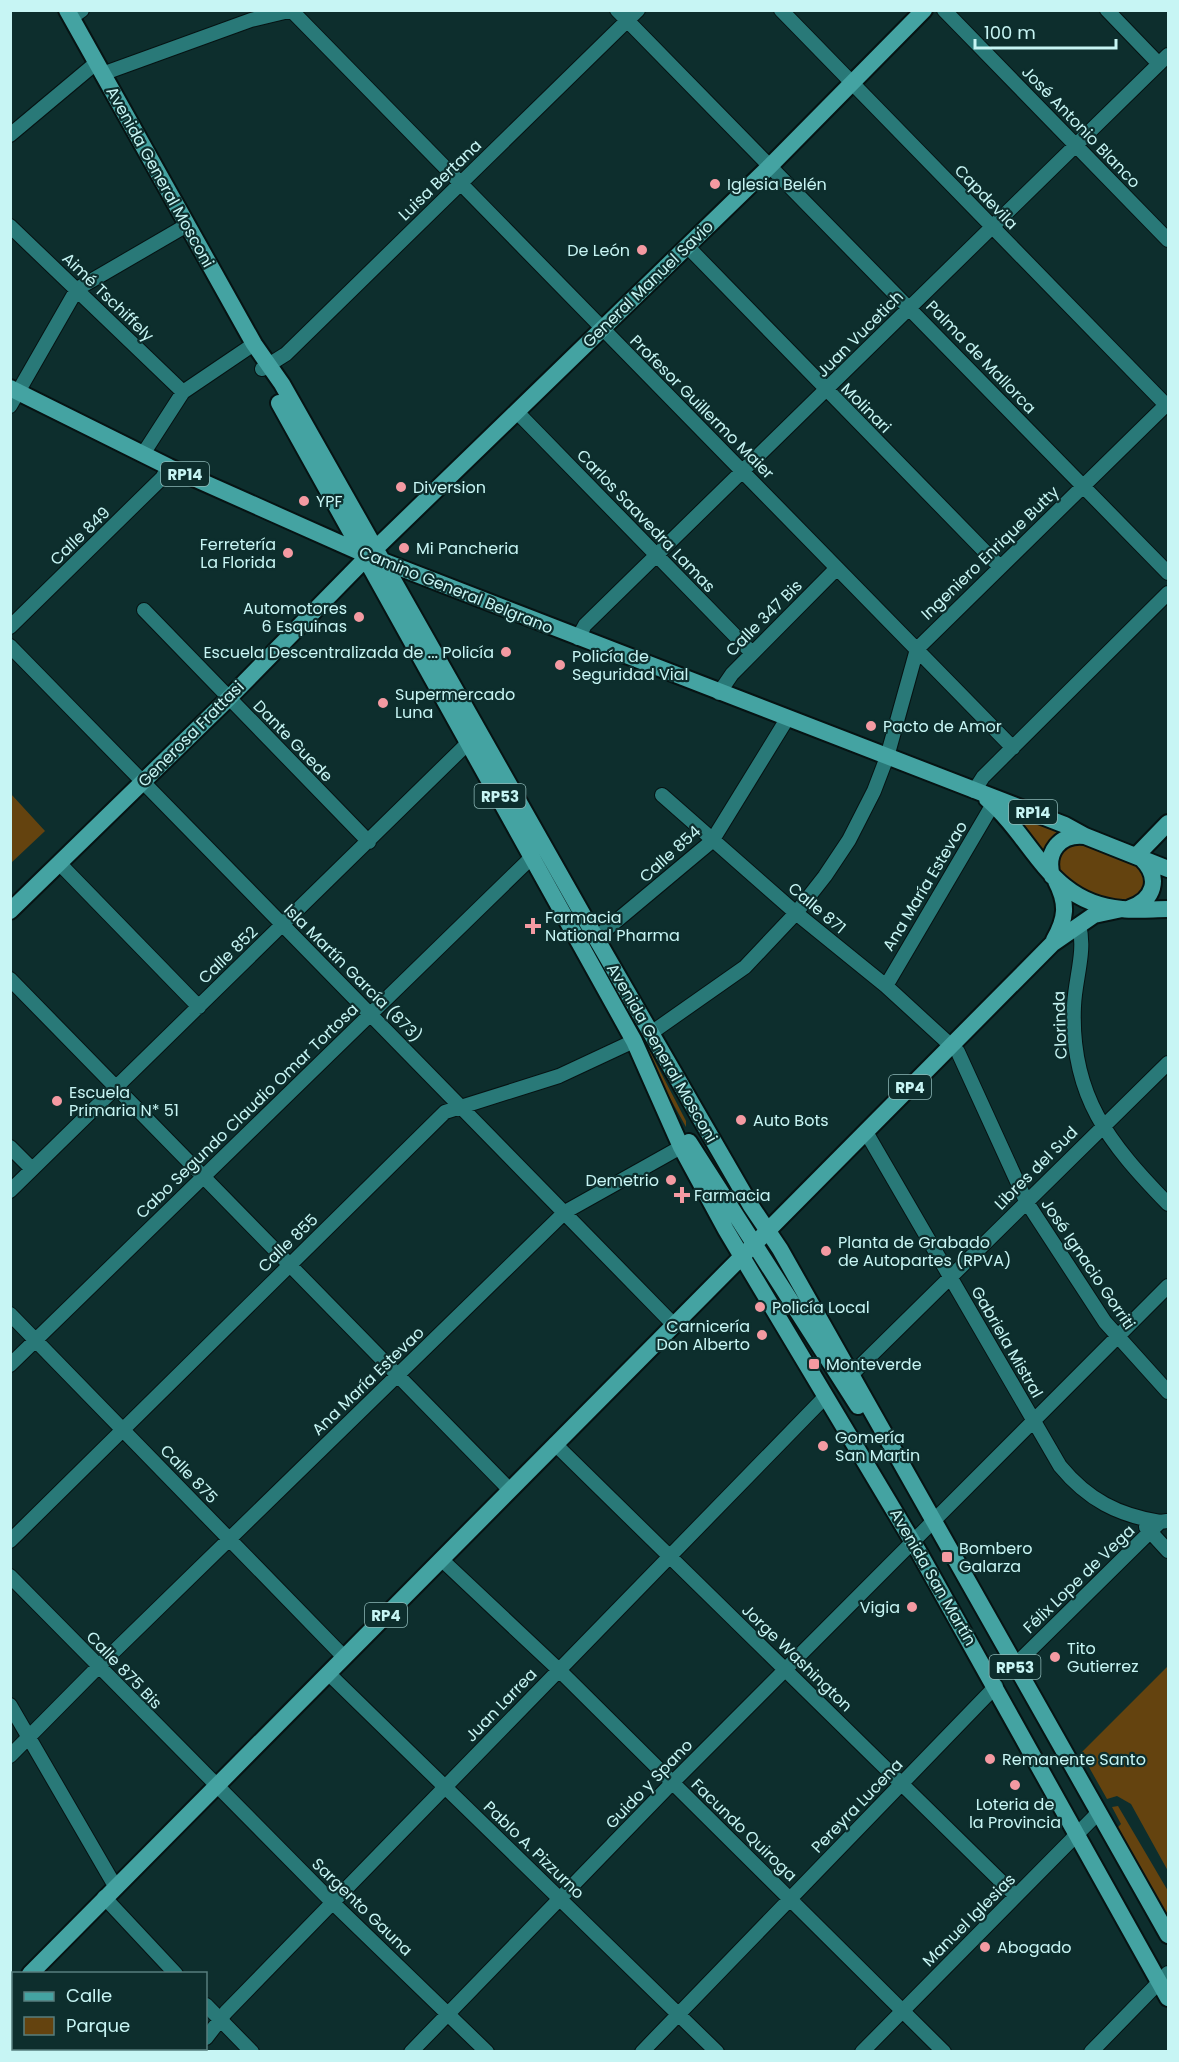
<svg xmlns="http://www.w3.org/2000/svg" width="1179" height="2062" font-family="Poppins,sans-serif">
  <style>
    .green { fill: #64430f }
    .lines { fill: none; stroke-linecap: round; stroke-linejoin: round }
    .minor-casing { stroke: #061313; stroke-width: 16 }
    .major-casing { stroke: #061313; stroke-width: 20 }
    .minor { stroke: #297978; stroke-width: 14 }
    .major { stroke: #44a3a2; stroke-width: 16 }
    .poi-dot { fill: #f49aa2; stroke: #0d2e2d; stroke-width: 2 }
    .labels { text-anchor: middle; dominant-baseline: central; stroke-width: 4.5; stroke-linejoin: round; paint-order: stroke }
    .shield { fill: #0d2e2d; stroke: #8fb9b8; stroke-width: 1.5 }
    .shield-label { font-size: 15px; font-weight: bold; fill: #c7f5f4 }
    .street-label { font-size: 16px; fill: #c7f5f4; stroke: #0d2e2d }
    .poi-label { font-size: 16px; fill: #c7f5f4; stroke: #0d2e2d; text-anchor: start }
  </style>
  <rect width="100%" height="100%" fill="#0d2e2d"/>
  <!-- green -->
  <path class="green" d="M374 565 642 1036 686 1121V1127Z
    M11 794 45 831 11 863Z
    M1013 811 1066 831 1047 858 1012 816Z
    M1078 841 1141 864 1149 881 1133 904 1106 901 1062 880 1054 857 1058 852Z
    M1168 1666V1871L1131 1804 1117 1796 1107 1799 1081 1753Z
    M1118 1806 1168 1891V1924L1115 1830 1121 1824 1112 1807Z"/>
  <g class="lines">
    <defs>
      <path id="minor" d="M617 10 1168 573
        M781 10 1168 407
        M944 10 1168 240
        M1107 10 1159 64
        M292 11 1013 748
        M71 18 82 10
        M102 74 251 20 293 10
        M10 135 96 63
        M10 226 183 392
        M687 246 999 566
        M262 369 286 354 638 10
        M10 406 77 289 187 225
        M517 412 752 653
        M143 454 183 392 254 344
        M144 610 369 842
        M10 627 162 478 169 467
        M578 638 585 625 1168 55
        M10 646 673 1324
        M719 693 732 674 837 568
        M974 791 983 777 1168 593
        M662 795 796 913 886 986 958 1052 1026 1201 1105 1322 1168 1392
        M59 863 199 1007
        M1079 925C1086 951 1075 979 1074 1006 1070 1096 1109 1143 1168 1204
        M596 938 712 841 787 719
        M10 979 508 1488
        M886 986 993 804
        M651 1033 745 967 796 913 825 876 849 840 874 791 887 757 917 649 1168 403
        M866 1132 1060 1466C1088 1500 1118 1515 1160 1522
        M10 1147 32 1169
        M10 1191 469 742
        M10 1314 344 1657
        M10 1365 533 856
        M851 1375 1168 1063
        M555 1444 1016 1896
        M1146 1527 1168 1551
        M10 1541 445 1112 559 1076 634 1041
        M441 1559 559 1670 944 2052
        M10 1576 333 1903 487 2052
        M1015 1665 1160 1522 1167 1521
        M328 1673 717 2052
        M10 1705 115 1886
        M10 1756 98 1667 565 1212 681 1147
        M104 1897 176 1974
        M206 2005 252 2052
        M206 2038 226 2012 824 1398
        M59 2048 62 2052
        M193 2052 195 2048
        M411 2052 672 1783 1168 1286
        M642 2052 996 1686
        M862 2052 1099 1812
        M1091 2052 1168 1973"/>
      <path id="major" d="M67 10 254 344 282 384 596 938 751 1206 780 1249 1168 1935
        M10 388 169 467 362 553 1065 825 1085 836 1168 869
        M279 403 634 1041 681 1147 726 1230 920 1554 1168 1998
        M987 799C1035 840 1049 903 1122 909 1137 911 1153 909 1168 909
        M1136 856 1168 823
        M1052 876C1045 852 1060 833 1085 836
        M1130 908C1154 900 1161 878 1142 859
        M10 911 229 698 375 549 770 166 924 10
        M1054 940C1066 919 1068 904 1056 881
        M689 1142 858 1406
        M30 1974 1052 944 1094 915 1122 909
        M10 1993 14 1990"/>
    </defs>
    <!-- minor casing -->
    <use href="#minor" class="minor-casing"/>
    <!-- major casing -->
    <use href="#major" class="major-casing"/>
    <!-- minor -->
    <use href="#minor" class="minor"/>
    <!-- major -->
    <use href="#major" class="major"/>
  </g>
  <!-- markers -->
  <g class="poi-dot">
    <circle cx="715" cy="184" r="6"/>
    <circle cx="642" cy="250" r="6"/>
    <circle cx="401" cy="487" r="6"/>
    <circle cx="304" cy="501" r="6"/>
    <circle cx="404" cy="548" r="6"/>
    <circle cx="288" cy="553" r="6"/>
    <circle cx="359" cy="617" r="6"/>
    <circle cx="506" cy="652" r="6"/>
    <circle cx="560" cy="665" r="6"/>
    <circle cx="383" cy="703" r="6"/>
    <circle cx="871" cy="726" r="6"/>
    <path d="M530 917h6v6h6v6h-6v6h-6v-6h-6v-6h6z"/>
    <circle cx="57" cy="1101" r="6"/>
    <circle cx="741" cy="1120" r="6"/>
    <circle cx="671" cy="1180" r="6"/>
    <path d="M679 1186h6v6h6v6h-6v6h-6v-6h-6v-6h6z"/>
    <circle cx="826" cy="1251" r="6"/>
    <circle cx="760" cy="1307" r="6"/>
    <circle cx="762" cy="1335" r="6"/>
    <rect x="808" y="1358" width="12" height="12" rx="3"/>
    <circle cx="823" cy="1446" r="6"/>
    <rect x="941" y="1551" width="12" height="12" rx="3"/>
    <circle cx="912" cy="1607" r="6"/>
    <circle cx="1055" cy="1657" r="6"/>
    <circle cx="990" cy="1759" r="6"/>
    <circle cx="1015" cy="1785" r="6"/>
    <circle cx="985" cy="1947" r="6"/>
  </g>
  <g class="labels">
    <!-- shield labels -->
    <g class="shield">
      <rect x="161" y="462" width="48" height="24" rx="4.5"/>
      <rect x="474.5" y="784" width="51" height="24" rx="4.5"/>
      <rect x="1009" y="800" width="48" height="24" rx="4.5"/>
      <rect x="889" y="1075" width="42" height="24" rx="4.5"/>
      <rect x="365" y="1603" width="42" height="24" rx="4.5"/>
      <rect x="989.5" y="1655" width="51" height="24" rx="4.5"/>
    </g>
    <g class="shield-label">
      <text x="185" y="474">RP14</text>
      <text x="500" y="796">RP53</text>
      <text x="1033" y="812">RP14</text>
      <text x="910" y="1087">RP4</text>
      <text x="386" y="1615">RP4</text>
      <text x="1015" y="1667">RP53</text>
    </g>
    <!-- street labels -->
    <g class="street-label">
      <text transform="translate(1081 127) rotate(46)">José Antonio Blanco</text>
      <text transform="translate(160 177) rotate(61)">Avenida General Mosconi</text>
      <text transform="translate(440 180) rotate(-44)">Luisa Bertana</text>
      <text transform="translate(986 197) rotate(46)">Capdevila</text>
      <text transform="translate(648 284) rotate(-44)">General Manuel Savio</text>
      <text transform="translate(108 297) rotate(44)">Aimé Tschiffely</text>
      <text transform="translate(860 334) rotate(-45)">Juan Vucetich</text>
      <text transform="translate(981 357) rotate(46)">Palma de Mallorca</text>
      <text transform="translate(702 407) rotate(45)">Profesor Guillermo Maier</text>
      <text transform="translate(866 408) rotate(45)">Molinari</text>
      <text transform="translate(646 521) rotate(46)">Carlos Saavedra Lamas</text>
      <text transform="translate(80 536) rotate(-44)">Calle 849</text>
      <text transform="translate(990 553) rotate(-44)">Ingeniero Enrique Butty</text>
      <text transform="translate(456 590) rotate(22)">Camino General Belgrano</text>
      <text transform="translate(764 618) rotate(-45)">Calle 347 Bis</text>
      <text transform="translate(191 734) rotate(-45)">Generosa Frattasi</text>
      <text transform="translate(293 741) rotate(46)">Dante Guede</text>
      <text transform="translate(670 854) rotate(-42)">Calle 854</text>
      <text transform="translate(925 886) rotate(-59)">Ana María Estevao</text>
      <text transform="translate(817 908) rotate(40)">Calle 871</text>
      <text transform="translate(228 955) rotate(-44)">Calle 852</text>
      <text transform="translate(353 973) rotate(45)">Isla Martín García (873)</text>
      <text transform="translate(1060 1025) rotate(-92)">Clorinda</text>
      <text transform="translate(662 1053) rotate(60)">Avenida General Mosconi</text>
      <text transform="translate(247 1111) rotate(-44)">Cabo Segundo Claudio Omar Tortosa</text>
      <text transform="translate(1036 1168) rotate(-45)">Libres del Sud</text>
      <text transform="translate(288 1243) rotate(-44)">Calle 855</text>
      <text transform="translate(1088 1264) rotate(56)">José Ignacio Gorriti</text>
      <text transform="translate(1007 1342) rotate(60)">Gabriela Mistral</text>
      <text transform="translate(368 1381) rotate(-44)">Ana María Estevao</text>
      <text transform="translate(189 1474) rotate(46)">Calle 875</text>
      <text transform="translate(933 1577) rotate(60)">Avenida San Martín</text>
      <text transform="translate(1079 1579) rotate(-44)">Félix Lope de Vega</text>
      <text transform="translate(797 1658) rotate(44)">Jorge Washington</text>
      <text transform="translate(124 1670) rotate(46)">Calle 875 Bis</text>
      <text transform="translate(501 1705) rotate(-46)">Juan Larrea</text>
      <text transform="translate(649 1784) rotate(-46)">Guido y Spano</text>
      <text transform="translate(857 1806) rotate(-46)">Pereyra Lucena</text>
      <text transform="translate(744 1830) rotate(44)">Facundo Quiroga</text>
      <text transform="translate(534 1850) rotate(44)">Pablo A. Pizzurno</text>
      <text transform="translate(362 1907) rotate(44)">Sargento Gauna</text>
      <text transform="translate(969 1920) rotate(-45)">Manuel Iglesias</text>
    </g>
    <!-- poi labels -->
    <g class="poi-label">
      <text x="727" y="184">Iglesia Belén</text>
      <text x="630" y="250" text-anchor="end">De León</text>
      <text x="413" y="487">Diversion</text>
      <text x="316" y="501">YPF</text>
      <text x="276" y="544" text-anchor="end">Ferretería<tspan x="276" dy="18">La Florida</tspan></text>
      <text x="416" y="548">Mi Pancheria</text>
      <text x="347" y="608" text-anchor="end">Automotores<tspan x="347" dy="18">6 Esquinas</tspan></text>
      <text x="494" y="652" text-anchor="end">Escuela Descentralizada de ... Policía</text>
      <text x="572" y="656">Policía de<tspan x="572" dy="18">Seguridad Vial</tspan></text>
      <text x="395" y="694">Supermercado<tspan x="395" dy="18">Luna</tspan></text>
      <text x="883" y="726">Pacto de Amor</text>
      <text x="545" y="917">Farmacia<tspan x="545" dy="18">National Pharma</tspan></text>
      <text x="69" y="1092">Escuela<tspan x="69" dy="18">Primaria N* 51</tspan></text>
      <text x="753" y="1120">Auto Bots</text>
      <text x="659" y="1180" text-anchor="end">Demetrio</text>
      <text x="694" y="1195">Farmacia</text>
      <text x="838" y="1242">Planta de Grabado<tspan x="838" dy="18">de Autopartes (RPVA)</tspan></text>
      <text x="772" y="1307">Policía Local</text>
      <text x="750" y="1326" text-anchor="end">Carnicería<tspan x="750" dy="18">Don Alberto</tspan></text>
      <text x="826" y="1364">Monteverde</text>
      <text x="835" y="1437">Gomería<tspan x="835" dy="18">San Martin</tspan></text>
      <text x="959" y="1548">Bombero<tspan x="959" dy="18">Galarza</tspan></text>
      <text x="900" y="1607" text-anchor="end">Vigia</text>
      <text x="1067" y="1648">Tito<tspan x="1067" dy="18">Gutierrez</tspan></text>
      <text x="1002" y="1759">Remanente Santo</text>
      <text x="1015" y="1804" text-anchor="middle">Loteria de<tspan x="1015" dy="18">la Provincia</tspan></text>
      <text x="997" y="1947">Abogado</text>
    </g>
  </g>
  <!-- border -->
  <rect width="1179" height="2062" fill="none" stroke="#c7f5f4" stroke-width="24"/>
  <!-- legend -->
  <rect x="12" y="1972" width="195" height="78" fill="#0d2e2d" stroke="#577e7d" stroke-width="1.5"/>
  <rect x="24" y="1992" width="30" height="9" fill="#44a3a2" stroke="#577e7d" stroke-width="1.5"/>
  <text x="66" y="2002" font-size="18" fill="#c7f5f4">Calle</text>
  <rect x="24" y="2017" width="30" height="18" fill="#64430f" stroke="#577e7d" stroke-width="1.5"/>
  <text x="66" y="2032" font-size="18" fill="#c7f5f4">Parque</text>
  <!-- scale -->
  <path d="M975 39v9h141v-9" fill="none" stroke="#c7f5f4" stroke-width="3"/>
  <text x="984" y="39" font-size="18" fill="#c7f5f4" stroke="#0d2e2d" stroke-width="4.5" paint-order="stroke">100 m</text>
</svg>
